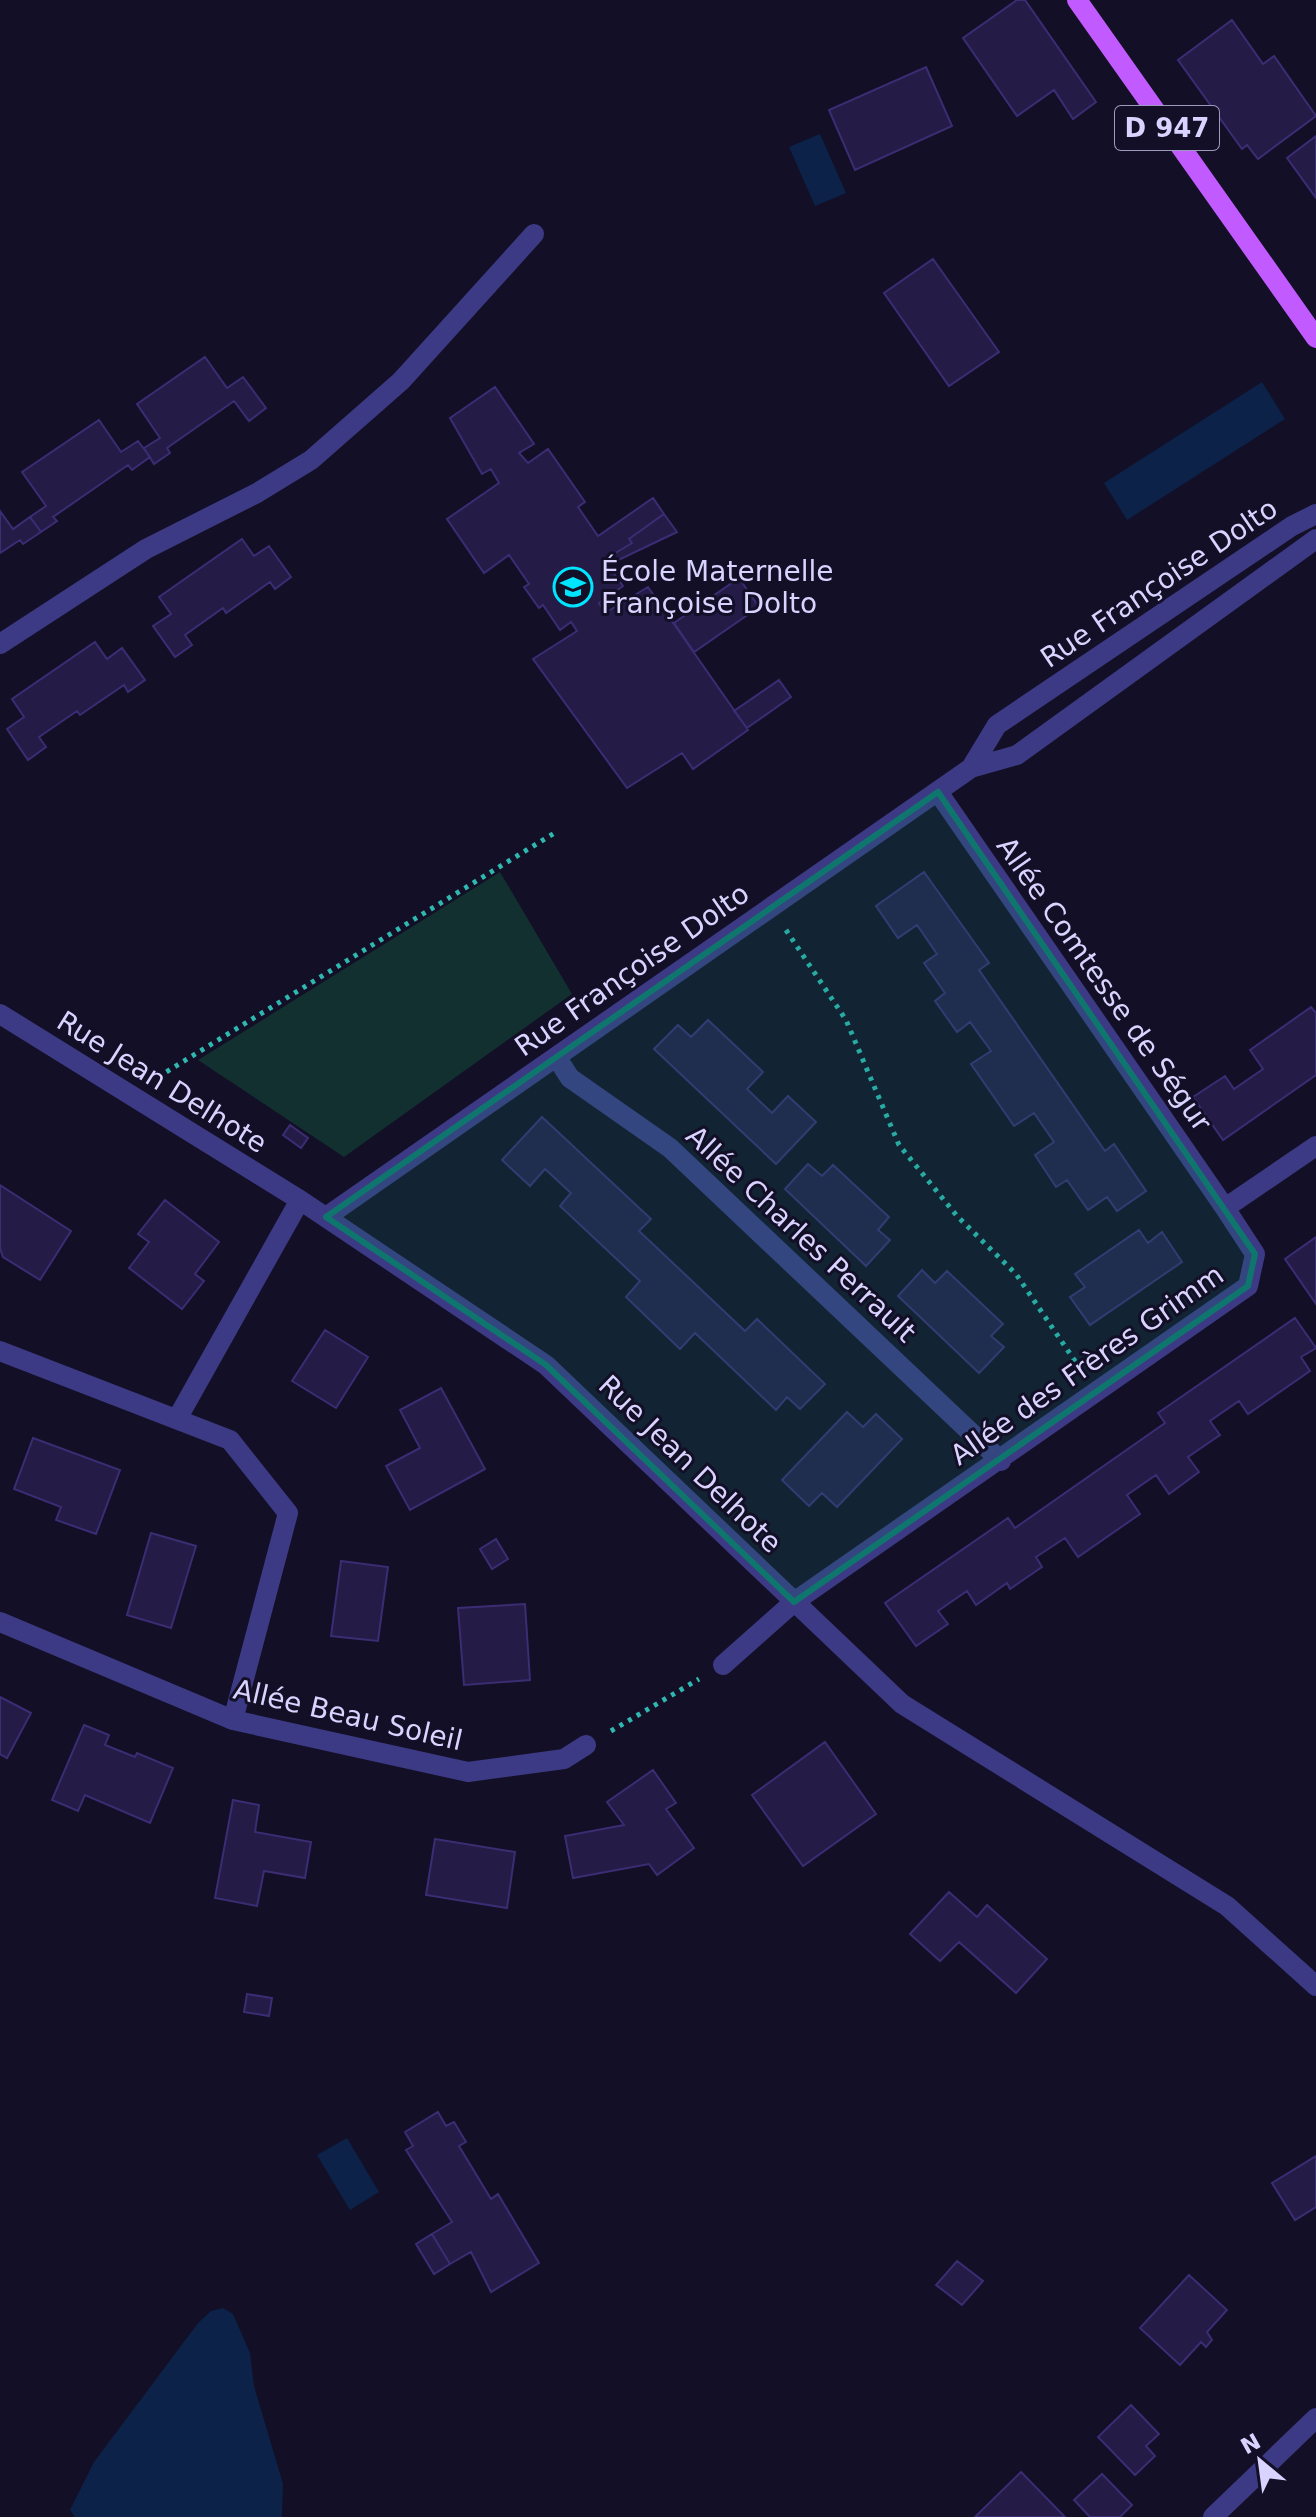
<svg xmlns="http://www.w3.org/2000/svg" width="1316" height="2517" font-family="'DejaVu Sans',sans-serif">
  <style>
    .green { fill: #12302f }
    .water { fill: #0c2248 }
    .building { fill: #241b47; stroke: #3b2d73; stroke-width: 2 }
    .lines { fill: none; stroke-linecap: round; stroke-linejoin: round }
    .path { stroke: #2fb8b0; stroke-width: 5; stroke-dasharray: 4 6; stroke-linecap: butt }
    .minor { stroke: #3d3a85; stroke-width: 20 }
    .major { stroke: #c25bff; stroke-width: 20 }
    .marked { fill: #0f766e; fill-opacity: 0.2; stroke: #0f766e; stroke-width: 6; stroke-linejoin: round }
    .labels { text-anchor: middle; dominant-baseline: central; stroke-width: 6; stroke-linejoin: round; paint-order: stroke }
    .shield { fill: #130f26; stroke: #9e99be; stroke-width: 2 }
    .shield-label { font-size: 26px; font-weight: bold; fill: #d9d4ff }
    .poi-label { font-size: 28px; fill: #d9d4ff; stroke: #130f26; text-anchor: start }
    .street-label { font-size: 28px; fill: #d9d4ff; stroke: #130f26 }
  </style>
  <rect width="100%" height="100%" fill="#130f26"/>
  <!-- green -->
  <path class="green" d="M500 872 572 994 344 1157 198 1060Z"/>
  <!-- water -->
  <path class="water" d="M820 134 846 193 815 206 789 147Z
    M1262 382 1285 419 1127 520 1104 483Z
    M347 2138 379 2192 350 2210 317 2155Z
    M223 2308 233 2314 250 2353 254 2386 283 2484 282 2517H75L70 2510 94 2462 198 2323 211 2311Z"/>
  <!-- building -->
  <path class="building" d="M1017 0H1025L1096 102 1073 119 1054 90 1017 116 963 38Z
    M1232 20 1263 64 1274 56 1316 116 1258 159 1247 145 1242 149 1178 60Z
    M926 67 952 126 855 170 829 110Z
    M1316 136V198L1287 158Z
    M933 259 999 352 949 386 884 293Z
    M205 357 227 388 243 377 266 408 249 421 234 401 167 448 170 453 154 464 144 448 160 438 137 404Z
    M495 387 534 444 519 453 528 463 548 449 585 502 578 507 598 536 653 498 664 514 629 539 632 543 604 560 623 586 599 603 605 613 648 587 748 730 693 769 682 753 627 788 533 659 577 631 571 622 560 630 543 605 539 608 524 587 529 584 509 555 484 573 447 519 499 483 491 469 482 474 450 418Z
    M99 420 121 452 138 441 150 457 132 470 128 465 53 517 57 521 41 532 30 517 46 506 22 472Z
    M0 511 13 529 30 517 41 532 23 544 20 540 0 553Z
    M664 514 677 532 608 565 604 560 632 543 629 539Z
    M242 539 254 556 269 546 291 577 275 589 270 582 226 613 223 608 185 635 192 645 175 657 153 626 171 614 159 597Z
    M739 578 759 607 694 652 674 623Z
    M95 642 107 659 122 648 145 680 128 692 124 685 80 715 77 711 39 737 46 747 28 760 7 729 24 717 12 699Z
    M779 680 791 697 747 728 734 711Z
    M924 872 989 963 979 970 1105 1151 1114 1144 1146 1191 1117 1211 1107 1197 1088 1210 1067 1180 1056 1187 1035 1155 1054 1142 1034 1113 1014 1126 971 1064 991 1051 970 1022 957 1032 935 1001 945 993 924 963 937 954 917 925 898 938 876 906Z
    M1311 1007 1316 1013V1075L1223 1140 1193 1097 1225 1076 1234 1089 1263 1069 1250 1050Z
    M708 1020 763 1072 747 1089 772 1113 788 1096 816 1122 776 1164 654 1049 678 1025 691 1037Z
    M542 1117 651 1219 639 1231 745 1331 757 1319 825 1384 800 1409 787 1397 776 1410 695 1333 680 1349 626 1297 640 1281 560 1206 571 1193 545 1169 530 1186 502 1160Z
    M290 1125 308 1138 301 1148 283 1135Z
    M808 1164 822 1176 833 1165 889 1217 878 1230 890 1240 866 1266 785 1189Z
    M0 1185 71 1231 40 1280 3 1257 0 1248Z
    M165 1200 219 1242 195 1274 204 1281 182 1309 129 1268 149 1242 138 1234Z
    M1139 1230 1148 1243 1162 1232 1182 1262 1090 1325 1070 1297 1085 1287 1075 1274Z
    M1316 1237V1304L1285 1259Z
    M922 1270 935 1283 947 1271 1003 1324 991 1336 1004 1347 979 1373 898 1296Z
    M1295 1318 1316 1348 1301 1357 1310 1371 1248 1414 1239 1401 1210 1421 1220 1435 1188 1457 1199 1472 1169 1494 1156 1475 1127 1495 1140 1514 1078 1557 1065 1538 1036 1557 1042 1567 1010 1589 1007 1583 976 1605 967 1591 938 1611 948 1624 916 1646 885 1603 1008 1518 1015 1528 1165 1423 1158 1413Z
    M325 1330 368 1357 336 1408 292 1381Z
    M441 1388 485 1469 410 1510 386 1466 420 1448 400 1410Z
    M847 1412 863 1427 876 1414 902 1439 837 1507 822 1493 809 1506 782 1480Z
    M33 1438 120 1470 96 1534 56 1520 61 1507 14 1489Z
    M151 1533 196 1546 171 1628 127 1615Z
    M496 1539 508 1559 492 1569 480 1549Z
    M341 1561 388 1567 378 1641 331 1636Z
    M525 1604 530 1680 464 1685 458 1608Z
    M0 1697 31 1713 7 1758 0 1754Z
    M84 1725 109 1735 105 1745 135 1757 137 1753 173 1768 150 1823 85 1795 78 1811 52 1800Z
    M825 1742 876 1814 803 1866 752 1795Z
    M653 1770 676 1803 666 1809 694 1848 657 1875 649 1864 573 1878 565 1836 624 1825 607 1802Z
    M233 1800 259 1805 255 1832 311 1842 305 1878 264 1871 257 1906 215 1898Z
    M435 1839 515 1852 507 1908 426 1895Z
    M949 1892 977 1917 987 1905 1047 1959 1016 1993 959 1942 940 1961 910 1934Z
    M247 1994 272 1998 269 2016 244 2012Z
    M438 2112 446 2126 454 2122 466 2142 459 2146 491 2199 498 2194 539 2263 491 2292 471 2252 450 2264 432 2234 452 2222 406 2150 413 2146 405 2132Z
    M1316 2156V2207L1295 2220 1272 2183Z
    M432 2234 450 2264 434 2274 416 2244Z
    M957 2261 983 2281 962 2305 936 2285Z
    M1189 2275 1227 2310 1207 2332 1212 2340 1206 2347 1201 2342 1180 2365 1140 2328Z
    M1131 2405 1159 2434 1146 2446 1155 2456 1135 2475 1098 2437Z
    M1021 2472 1065 2517H975Z
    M1102 2474 1132 2505 1120 2517H1090L1074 2500Z"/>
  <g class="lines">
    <!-- path -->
    <path class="path" d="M786 930 846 1020 899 1145 957 1216 1016 1274 1081 1370
      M158 1077 556 832
      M611 1731 699 1679"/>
    <!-- minor -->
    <path class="minor" d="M0 644 146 549 257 493 311 460 401 381 534 234
      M971 768 997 725 1292 526 1316 514
      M938 792 1225 1208
      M0 1014 300 1200 546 1365 902 1704 1227 1906 1316 1986
      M557 1058 570 1078 670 1148 1001 1461
      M326 1217 971 768 1017 755 1316 539
      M0 1351 230 1440 288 1513 233 1720
      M177 1419 300 1200
      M0 1622 233 1720 468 1772 564 1759 586 1745
      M723 1665 794 1602 1248 1286 1255 1254 1225 1208 1316 1146
      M1213 2517 1316 2418"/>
    <!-- major -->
    <path class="major" d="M1077 0 1316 338"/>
  </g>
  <!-- marked area -->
  <path class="marked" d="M938 792 1255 1254 1248 1286 794 1602 546 1365 326 1217Z"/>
  <!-- icons -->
  <defs>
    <symbol id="school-ring" viewBox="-11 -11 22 22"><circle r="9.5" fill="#130f26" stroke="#00e5ff" stroke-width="1.5"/><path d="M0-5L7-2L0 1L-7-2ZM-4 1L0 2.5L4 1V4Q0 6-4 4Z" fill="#00e5ff"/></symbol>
  </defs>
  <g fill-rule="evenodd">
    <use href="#school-ring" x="551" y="565" width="44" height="44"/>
  </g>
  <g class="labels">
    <!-- shield labels -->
    <rect class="shield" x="1115" y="106" width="104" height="44" rx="6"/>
    <g class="shield-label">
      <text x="1167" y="128">D 947</text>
    </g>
    <!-- poi labels -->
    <g class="poi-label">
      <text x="601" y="571">École Maternelle<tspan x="601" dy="32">Françoise Dolto</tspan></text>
    </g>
    <!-- street labels -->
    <g class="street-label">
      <text transform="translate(1159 583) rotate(-34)">Rue Françoise Dolto</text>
      <text transform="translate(632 970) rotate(-35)">Rue Françoise Dolto</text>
      <text transform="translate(1104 984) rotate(55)">Allée Comtesse de Ségur</text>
      <text transform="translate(162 1082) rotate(32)">Rue Jean Delhote</text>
      <text transform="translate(801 1234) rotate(43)">Allée Charles Perrault</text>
      <text transform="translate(1087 1365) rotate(-35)">Allée des Frères Grimm</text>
      <text transform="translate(690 1464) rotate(44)">Rue Jean Delhote</text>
      <text transform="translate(348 1715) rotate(13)">Allée Beau Soleil</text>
    </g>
  </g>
  <!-- north arrow -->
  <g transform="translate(1260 2461) rotate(331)" stroke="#130f26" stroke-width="6" paint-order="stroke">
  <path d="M0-6L14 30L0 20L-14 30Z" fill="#d9d4ff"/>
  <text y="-12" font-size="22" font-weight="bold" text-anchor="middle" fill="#d9d4ff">N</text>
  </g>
</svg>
